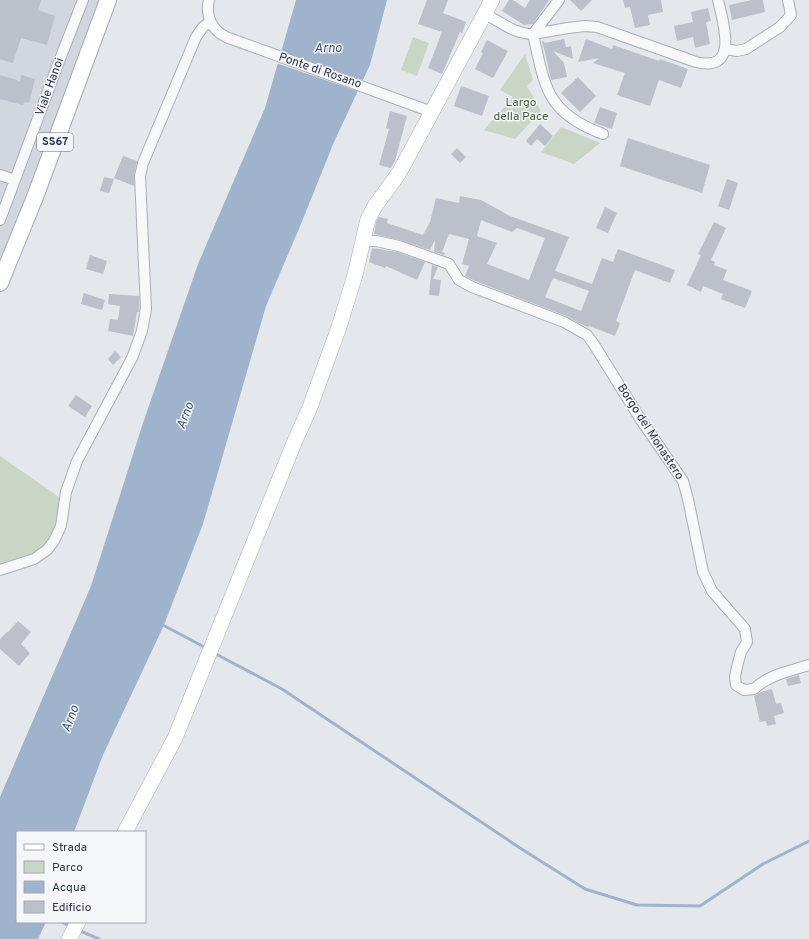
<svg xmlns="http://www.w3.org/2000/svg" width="809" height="939" font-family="Overpass,sans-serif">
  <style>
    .built { fill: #d2d6de }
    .green { fill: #c9d6c5 }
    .water { fill: #9fb4cc }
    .pier { fill: #e4e7ec }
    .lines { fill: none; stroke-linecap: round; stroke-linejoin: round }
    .stream { stroke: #9fb4cc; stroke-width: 3 }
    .building { fill: #bbc0ca; fill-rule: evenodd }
    .minor-casing { stroke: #a9aeb7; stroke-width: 12 }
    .secondary-casing { stroke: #a9aeb7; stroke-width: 16 }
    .primary-casing { stroke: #a3abb8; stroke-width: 18 }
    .minor { stroke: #f7f8fa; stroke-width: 10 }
    .secondary { stroke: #fff; stroke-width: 15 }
    .primary { stroke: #fff; stroke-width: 16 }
    .labels { text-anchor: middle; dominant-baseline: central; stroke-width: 3; stroke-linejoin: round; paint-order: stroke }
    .shield { fill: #f4f6f9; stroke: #676e7b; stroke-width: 1 }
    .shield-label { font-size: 11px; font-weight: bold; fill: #2b3445 }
    .street-label { font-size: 12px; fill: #2b3445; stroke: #f4f6f9 }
    .park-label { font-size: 12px; fill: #3f6138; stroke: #f4f6f9 }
    .water-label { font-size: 13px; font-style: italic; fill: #34527a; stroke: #f4f6f9 }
  </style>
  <rect width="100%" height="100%" fill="#e4e7ec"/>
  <!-- built -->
  <path class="built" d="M0 0H101L0 263Z"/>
  <!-- green -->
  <path class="green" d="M413 37 429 43 417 76 401 70Z
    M525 54 533 80 527 86 541 111 515 139 484 130 513 97 500 90Z
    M561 127 600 143 574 164 541 152Z
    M0 456 59 497 60 509 56 526 48 543 32 555 0 565Z"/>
  <!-- water -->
  <path class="water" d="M296 0H387L370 65 334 142 301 224 266 306 203 524 164 625 103 755 74 832H17V922H46L38 939H0V797L91 586 143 423 198 264 265 108Z"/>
  <!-- pier -->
  <path class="pier" d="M280 51 365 81 360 92 276 63Z"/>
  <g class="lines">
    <!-- stream -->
    <path class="stream" d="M161 624 206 648
      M214 653 282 689 520 848 585 889 637 905 700 906 763 864 809 841
      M62 922 71 927
      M78 930 99 939"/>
  </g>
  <!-- building -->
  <path class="building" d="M0 0H41L38 10 55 16 47 45 21 38 13 63 0 59Z
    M427 0H448L443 13 466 22 462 33 460 32 442 74 428 68 442 32 418 24Z
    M509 0H513L525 8 530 0H549L533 24 524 25 502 11Z
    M570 0H592L581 11Z
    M623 0H661L663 12 648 15 650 25 635 28 630 7 625 8Z
    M752 0H763L765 12 732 20 729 5Z
    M708 8 711 21 706 22 710 44 695 48 693 37 677 41 674 26 693 22 691 12Z
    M564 39 566 47 571 46 573 59 553 51 564 63 567 77 551 80 544 48 543 47 542 40 545 43Z
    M586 39 612 49 613 45 659 61 660 59 688 69 681 88 659 80 650 106 617 95 625 73 593 63 599 58 578 62Z
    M487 40 508 51 493 78 475 69 483 53 481 52Z
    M0 75 20 81 21 75 35 79 29 103 24 102 23 105 0 99Z
    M578 77 596 96 580 112 561 93Z
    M461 86 489 96 482 116 454 106Z
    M600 107 617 113 612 129 594 123Z
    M390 111 407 116 395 161 391 168 379 165 389 129 386 128Z
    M540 124 553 136 545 146 537 139 531 146 526 141Z
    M628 138 710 165 702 193 620 166Z
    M457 148 466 157 460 163 451 154Z
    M123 156 137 161 134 175V186L114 178Z
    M104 177 114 179 109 193 100 191Z
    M727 179 738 183 729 210 718 206Z
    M460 196 481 200 510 216 569 237 555 271 592 284 602 258 613 262 618 249 675 270 670 283 635 270 616 321 620 323 615 336 589 326 588 327 581 324 566 316 475 281 465 276 469 266 462 264 469 239 449 234 442 252 445 253 444 255 434 252 435 240 430 250 400 240 374 234 376 222 379 217 388 219 387 223 423 235 430 222 436 198 459 203ZM481 220 512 232 517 228 545 238 529 280 487 264 497 243 477 236ZM553 278 589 291 581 311 545 297Z
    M605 207 617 213 608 233 596 228Z
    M714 222 726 228 711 260 715 262 714 265 727 270 723 280 752 291 745 308 721 299 723 294 703 286 701 292 687 285 701 255 698 254Z
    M372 248 397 252 425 262 417 280 386 266 385 268 369 262Z
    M90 255 107 261 103 274 86 269Z
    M432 265 438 267 433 279 441 280 439 296 429 295Z
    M84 293 105 300 102 310 81 304Z
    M109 294 139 296V312H137L133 336 108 331 110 319 118 320 120 306 108 304Z
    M115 351 121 357 113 365 108 359Z
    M76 395 92 406 85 417 68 406Z
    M18 621 31 632 21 644 30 653 19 666 0 649V639L7 632H8Z
    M799 675 801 683 788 686 786 679Z
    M772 689 776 704 781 703 784 713 774 716 776 724 767 726 766 721 760 722 754 696 761 692Z"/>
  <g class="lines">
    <defs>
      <path id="minor" d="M209 0C205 16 212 30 226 37L432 112
        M559 0 533 34C545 87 546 113 603 134
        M485 14C501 22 514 34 533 34L568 28 585 26 597 27 696 62C740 73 723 22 718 0
        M725 49 737 51 746 49 780 27 791 15 788 0
        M0 175 15 180
        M0 220 60 59 83 0
        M363 241H376L399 246 449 264 459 280 472 287 564 322 587 335 593 343 641 420 683 481 688 499 703 572 712 591 745 629 747 642 741 652 738 663 735 676 736 685 744 690 754 689C768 675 790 671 809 665
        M0 570 34 559 47 550 54 541 61 526 66 492 77 461 132 358 142 331 146 309 140 176 143 163 196 37 203 27 210 22"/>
      <path id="secondary" d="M125 832 175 738 294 443 310 407 339 327 355 275 368 219 375 206 399 173 412 149 492 0
        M69 939 78 922"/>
      <path id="primary" d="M0 283 35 197 108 0"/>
    </defs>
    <!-- minor casing -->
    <use href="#minor" class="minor-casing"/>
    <!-- secondary casing -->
    <use href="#secondary" class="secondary-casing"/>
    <!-- primary casing -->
    <use href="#primary" class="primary-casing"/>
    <!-- minor -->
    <use href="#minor" class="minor"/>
    <!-- secondary -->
    <use href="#secondary" class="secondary"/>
    <!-- primary -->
    <use href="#primary" class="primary"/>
  </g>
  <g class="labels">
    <!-- shield labels -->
    <rect class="shield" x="37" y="133" width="36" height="18" rx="3"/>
    <g class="shield-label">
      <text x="55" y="142">SS67</text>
    </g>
    <!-- street labels -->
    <g class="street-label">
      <text transform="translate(320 71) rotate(19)">Ponte di Rosano</text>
      <text transform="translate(50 87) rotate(-70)">Viale Hanoi</text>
      <text transform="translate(650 432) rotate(57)">Borgo del Monastero</text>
    </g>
    <!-- park labels -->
    <g class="park-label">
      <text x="521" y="103">Largo<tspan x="521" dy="14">della Pace</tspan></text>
    </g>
    <!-- water labels -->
    <g class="water-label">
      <text x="328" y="49">Arno</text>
      <text transform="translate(186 416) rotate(-69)">Arno</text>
      <text transform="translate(71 719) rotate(-69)">Arno</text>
    </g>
  </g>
  <!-- legend -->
  <rect x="16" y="831" width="130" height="92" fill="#f4f6f9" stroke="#a4a8b1"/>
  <rect x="24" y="844" width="20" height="6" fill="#ffffff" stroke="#a4a8b1"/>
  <text x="52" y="851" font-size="12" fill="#2b3445">Strada</text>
  <rect x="24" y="861" width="20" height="12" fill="#c9d6c5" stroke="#a4a8b1"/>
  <text x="52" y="871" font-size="12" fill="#2b3445">Parco</text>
  <rect x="24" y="881" width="20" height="12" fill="#9fb4cc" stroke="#a4a8b1"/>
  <text x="52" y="891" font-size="12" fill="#2b3445">Acqua</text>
  <rect x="24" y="901" width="20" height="12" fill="#bbc0ca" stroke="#a4a8b1"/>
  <text x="52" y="911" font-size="12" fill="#2b3445">Edificio</text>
</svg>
